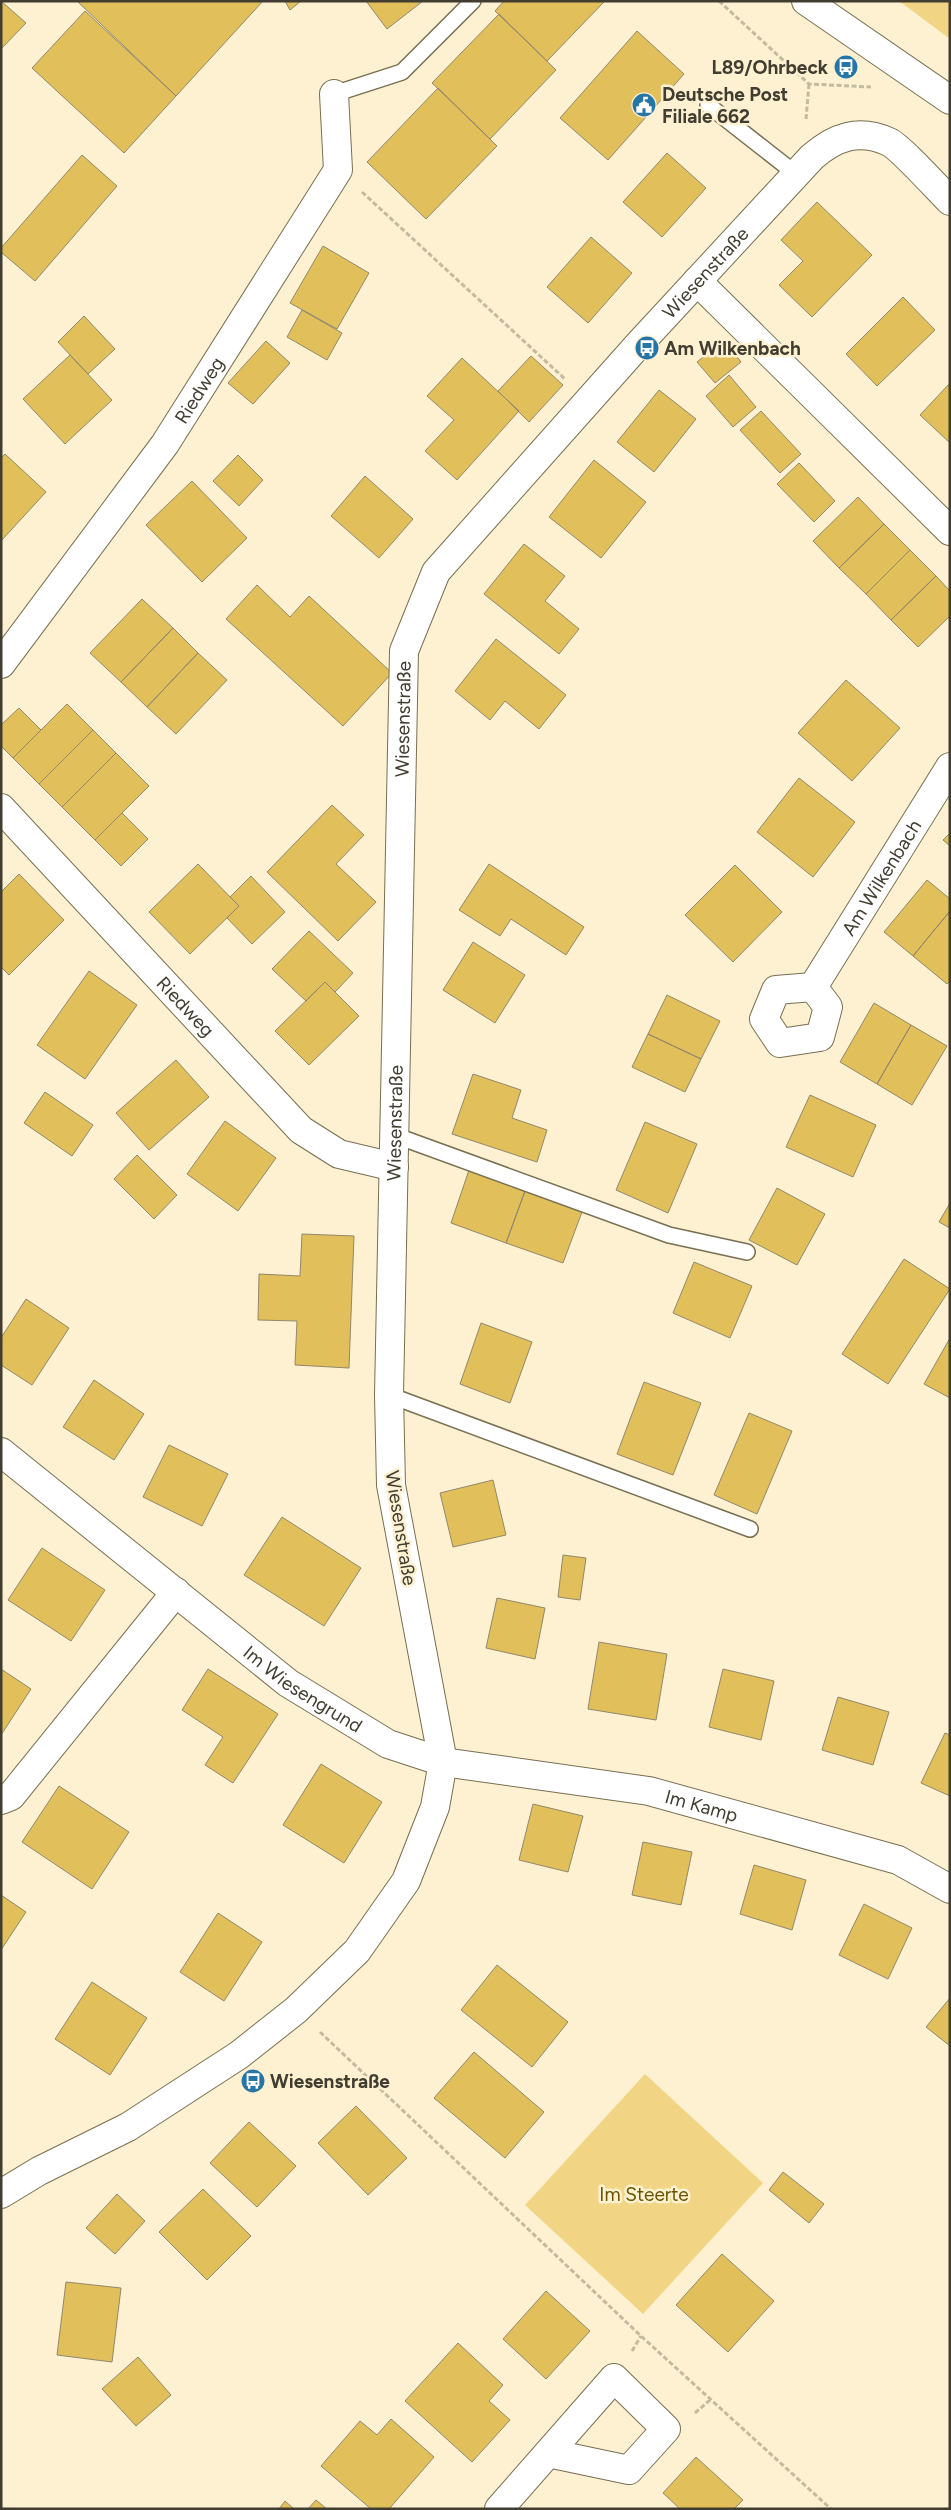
<svg xmlns="http://www.w3.org/2000/svg" width="951" height="2510" font-family="Figtree,sans-serif">
  <style>
    .green { fill: #f2d584 }
    .building { fill: #e1bf5b; stroke: #92876a }
    .lines { fill: none; stroke-linecap: round; stroke-linejoin: round }
    .lane-casing { stroke: #786e51; stroke-width: 18 }
    .street-casing { stroke: #786e51; stroke-width: 30 }
    .secondary-casing { stroke: #786e51; stroke-width: 30 }
    .path { stroke: #c3ba9f; stroke-width: 3; stroke-dasharray: 5 2.5; stroke-linecap: butt }
    .lane { stroke: #fff; stroke-width: 15 }
    .street { stroke: #fff; stroke-width: 28 }
    .secondary { stroke: #fff; stroke-width: 28 }
    .labels { text-anchor: middle; dominant-baseline: central; stroke-width: 5; stroke-linejoin: round; paint-order: stroke }
    .poi-label { font-size: 19px; font-weight: bold; fill: #413d30; stroke: #fdf1d1; text-anchor: start }
    .street-label { font-size: 19px; fill: #413d30; stroke: #fdf1d1 }
    .park-label { font-size: 19px; fill: #6a5300; stroke: #fdf1d1 }
  </style>
  <rect width="100%" height="100%" fill="#fdf1d1"/>
  <!-- green -->
  <path class="green" d="M899 1H950V39Z
    M645 2074 763 2183 643 2314 525 2205Z"/>
  <!-- building -->
  <path class="building" d="M1 1 26 23 1 49Z
    M77 1H263L176 96Z
    M285 1H301L290 10Z
    M366 1H423L387 29Z
    M504 1H603L604 2 547 61 495 11Z
    M85 11 176 96 124 153 32 68Z
    M499 14 556 70 490 139 432 83Z
    M637 31 684 74 608 160 560 118Z
    M438 88 497 146 426 219 367 162Z
    M667 153 706 188 662 237 623 202Z
    M82 155 117 186 35 281 1 252V248Z
    M817 202 872 255 812 317 779 285 803 261 781 240Z
    M591 237 632 273 588 323 547 287Z
    M323 246 369 273 337 329 290 303Z
    M903 297 935 330 877 386 846 354Z
    M302 310 342 333 327 360 287 337Z
    M84 316 115 349 88 374 58 342Z
    M724 340 741 362 715 383 697 362Z
    M266 341 290 363 253 404 228 383Z
    M70 355 112 400 65 444 23 399Z
    M531 356 563 385 529 422 498 391Z
    M462 358 519 411 457 480 425 451 454 420 427 396Z
    M729 375 756 407 733 427 706 396Z
    M950 383V443L920 415Z
    M659 390 696 419 654 472 617 442Z
    M761 411 801 454 780 473 740 430Z
    M5 454 46 492 1 541V458Z
    M238 455 263 480 239 506 213 481Z
    M594 460 646 502 601 558 549 517Z
    M799 463 835 501 814 522 777 484Z
    M365 476 413 519 379 558 331 516Z
    M192 481 247 538 202 582 146 525Z
    M858 497 884 524 839 568 813 541Z
    M884 524 910 550 866 594 839 568Z
    M524 544 565 576 545 601 579 629 559 654 484 594Z
    M910 550 936 576 891 620 866 594Z
    M936 576 950 591V616L918 647 891 620Z
    M257 585 290 617 309 596 392 673 343 726 226 619Z
    M142 599 173 628 121 682 90 653Z
    M173 628 198 653 147 707 121 682Z
    M496 639 566 695 539 729 505 701 490 720 455 691Z
    M198 653 227 680 176 734 147 707Z
    M846 680 900 728 852 781 798 733Z
    M67 704 93 730 39 784 13 758Z
    M19 708 41 730 13 758 1 746V725Z
    M93 730 116 753 62 807 39 784Z
    M116 753 149 786 95 840 62 807Z
    M799 778 855 822 813 877 757 832Z
    M332 805 364 835 336 864 376 902 338 941 267 872Z
    M122 813 148 839 121 866 95 840Z
    M950 833V846L943 840Z
    M198 864 239 906 190 954 149 912Z
    M489 864 584 927 566 955 511 919 500 936 459 910Z
    M735 865 782 912 733 962 685 915Z
    M19 874 64 920 9 975 1 967V892Z
    M251 876 285 912 252 944 227 918 239 906 230 897Z
    M927 880 950 899V911L913 956 884 932Z
    M950 911V981L947 984 913 956Z
    M309 931 353 973 335 992 325 982 306 1001 272 969Z
    M473 942 525 975 495 1023 443 990Z
    M89 971 137 1005 85 1079 37 1045Z
    M325 982 359 1016 309 1065 275 1031Z
    M667 995 720 1021 701 1059 648 1034Z
    M874 1003 911 1025 877 1084 840 1062Z
    M911 1025 947 1046 912 1105 877 1084Z
    M648 1034 701 1059 685 1092 632 1067Z
    M176 1060 209 1097 149 1150 116 1113Z
    M473 1074 521 1090 512 1118 547 1130 537 1162 452 1134Z
    M45 1092 93 1125 72 1156 24 1123Z
    M810 1095 876 1125 853 1177 786 1147Z
    M225 1121 276 1158 238 1211 187 1174Z
    M645 1122 697 1144 668 1213 616 1190Z
    M137 1155 177 1195 154 1219 114 1179Z
    M469 1170 525 1191 506 1243 451 1223Z
    M777 1188 825 1214 797 1265 749 1240Z
    M525 1191 582 1212 563 1263 506 1243Z
    M950 1203V1228L939 1222Z
    M302 1234 354 1236 349 1368 295 1365 297 1321 258 1320 259 1274 300 1276Z
    M904 1259 950 1289 888 1384 842 1354Z
    M694 1262 752 1286 730 1338 673 1313Z
    M26 1299 69 1328 32 1385 1 1365V1338Z
    M481 1323 532 1342 510 1403 460 1384Z
    M950 1338V1398L924 1384Z
    M94 1380 144 1414 114 1460 63 1427Z
    M644 1382 701 1403 673 1475 617 1454Z
    M749 1413 792 1431 757 1514 714 1495Z
    M169 1445 228 1474 202 1526 143 1497Z
    M493 1480 506 1535 453 1547 440 1493Z
    M282 1517 361 1568 324 1626 244 1575Z
    M42 1548 105 1590 71 1641 8 1600Z
    M563 1555 586 1558 580 1600 558 1597Z
    M497 1598 545 1608 535 1659 486 1648Z
    M599 1642 667 1654 656 1720 588 1709Z
    M1 1669 31 1689 1 1735Z
    M208 1669 278 1714 233 1783 205 1765 223 1737 182 1710Z
    M723 1669 774 1681 761 1740 709 1727Z
    M838 1697 889 1712 873 1765 822 1750Z
    M945 1733 950 1735V1796L921 1783Z
    M321 1764 382 1802 344 1863 283 1825Z
    M59 1786 129 1832 92 1889 22 1842Z
    M533 1804 583 1816 568 1872 519 1860Z
    M643 1842 692 1852 681 1905 632 1895Z
    M754 1865 806 1880 792 1930 740 1914Z
    M1 1895 26 1912 1 1950Z
    M864 1904 912 1928 888 1979 839 1955Z
    M218 1913 262 1942 224 2001 180 1972Z
    M497 1965 568 2022 532 2067 461 2010Z
    M92 1982 147 2018 110 2075 55 2039Z
    M950 1998V2046L926 2027Z
    M474 2052 544 2112 505 2158 434 2098Z
    M356 2106 407 2158 368 2195 318 2143Z
    M249 2122 296 2166 257 2207 210 2163Z
    M783 2172 824 2204 809 2223 769 2190Z
    M203 2189 251 2236 207 2280 159 2232Z
    M117 2194 145 2221 115 2254 86 2228Z
    M722 2254 774 2301 728 2352 676 2305Z
    M66 2282 121 2288 112 2362 57 2355Z
    M546 2291 590 2331 546 2379 503 2339Z
    M458 2343 503 2385 489 2401 510 2420 472 2462 405 2401Z
    M138 2357 171 2395 136 2426 102 2389Z
    M391 2419 434 2457 389 2509H371L321 2466 360 2421 377 2435Z
    M696 2457 743 2500 734 2509H680L663 2493Z
    M316 2500 327 2509H308Z
    M285 2501 294 2509H279Z"/>
  <g class="lines">
    <defs>
      <path id="lane" d="M334 94 402 72 473 1
        M708 105 796 174
        M394 1135 669 1235 747 1252
        M389 1395 750 1529"/>
      <g id="street">
        <path d="M697 281 950 531"/>
        <path id="s1" d="M1 664 165 444 338 170 334 94"/>
        <path id="s2" d="M1 808 301 1130 339 1154 394 1167"/>
        <path id="s3" d="M813 987 950 767"/>
        <path d="M813 987 828 1007 820 1037 780 1043 764 1019 776 990Z"/>
        <path id="s4" d="M1 1452 288 1683 388 1744 443 1762 649 1791 898 1860 950 1889"/>
        <path d="M1 1800 11 1796 176 1592"/>
        <path id="s5" d="M1 2194 39 2171 128 2127 239 2055 296 2010 357 1951 406 1881 435 1807 443 1762 391 1485 389 1395 404 651 436 572 639 344 812 157C835 137 859 128 889 142 900 147 938 189 950 201"/>
        <path d="M499 2509 614 2378 666 2429 629 2470 548 2453"/>
      </g>
      <path id="secondary" d="M806 1 950 100"/>
    </defs>
    <!-- lane casing -->
    <use href="#lane" class="lane-casing"/>
    <!-- street casing -->
    <use href="#street" class="street-casing"/>
    <!-- secondary casing -->
    <use href="#secondary" class="secondary-casing"/>
    <!-- path -->
    <path class="path" d="M719 1 809 84 871 87
      M806 119 809 84
      M362 192 565 379
      M320 2032 641 2336 831 2509
      M632 2351 641 2336
      M695 2413 710 2400"/>
    <!-- lane -->
    <use href="#lane" class="lane"/>
    <!-- street -->
    <use href="#street" class="street"/>
    <!-- secondary -->
    <use href="#secondary" class="secondary"/>
  </g>
  <!-- icons -->
  <defs>
    <symbol id="bus-disc" viewBox="-11 -11 22 22"><circle r="9.5" fill="#2576a7" stroke="#fdf1d1"/><path d="M-5-6H5V4H4V6H2V4H-2V6H-4V4H-5ZM-3.5-4V0h7V-4ZM-3.5 1.2v1.5H-2V1.2ZM2 1.2v1.5H3.5V1.2Z" fill="#fff"/></symbol>
    <symbol id="civic-disc" viewBox="-11 -11 22 22"><circle r="9.5" fill="#2576a7" stroke="#fdf1d1"/><path d="M-.6-6.5H3V-4.5H.6V-3L4-1V1h2V6H-6V1h2V-1L-.6-3ZM-1.2 2.5V6h2.4V2.5Z" fill="#fff"/></symbol>
  </defs>
  <g fill-rule="evenodd">
    <use href="#bus-disc" x="832" y="53" width="28" height="28"/>
    <use href="#civic-disc" x="630" y="91" width="28" height="28"/>
    <use href="#bus-disc" x="633" y="334" width="28" height="28"/>
    <use href="#bus-disc" x="239" y="2067" width="28" height="28"/>
  </g>
  <g class="labels">
    <!-- poi labels -->
    <g class="poi-label">
      <text x="828" y="67" text-anchor="end">L89/Ohrbeck</text>
      <text x="662" y="94">Deutsche Post<tspan x="662" dy="22">Filiale 662</tspan></text>
      <text x="664" y="348">Am Wilkenbach</text>
      <text x="270" y="2081">Wiesenstraße</text>
    </g>
    <!-- street labels -->
    <g class="street-label">
      <text stroke="none"><textPath href="#s5" startOffset="2248">Wiesenstraße</textPath></text>
      <text stroke="none"><textPath href="#s1" startOffset="338">Riedweg</textPath></text>
      <text stroke="none"><textPath href="#s5" startOffset="1692">Wiesenstraße</textPath></text>
      <text stroke="none"><textPath href="#s3" startOffset="129">Am Wilkenbach</textPath></text>
      <text stroke="none"><textPath href="#s2" startOffset="271">Riedweg</textPath></text>
      <text stroke="none"><textPath href="#s5" startOffset="1288">Wiesenstraße</textPath></text>
      <text transform="translate(401 1528) rotate(81)">Wiesenstraße</text>
      <text stroke="none"><textPath href="#s4" startOffset="384">Im Wiesengrund</textPath></text>
      <text stroke="none"><textPath href="#s4" startOffset="806">Im Kamp</textPath></text>
    </g>
    <!-- park labels -->
    <g class="park-label">
      <text x="644" y="2194">Im Steerte</text>
    </g>
  </g>
  <!-- border -->
  <rect width="951" height="2510" fill="none" stroke="#413d30" stroke-width="5"/>
</svg>
